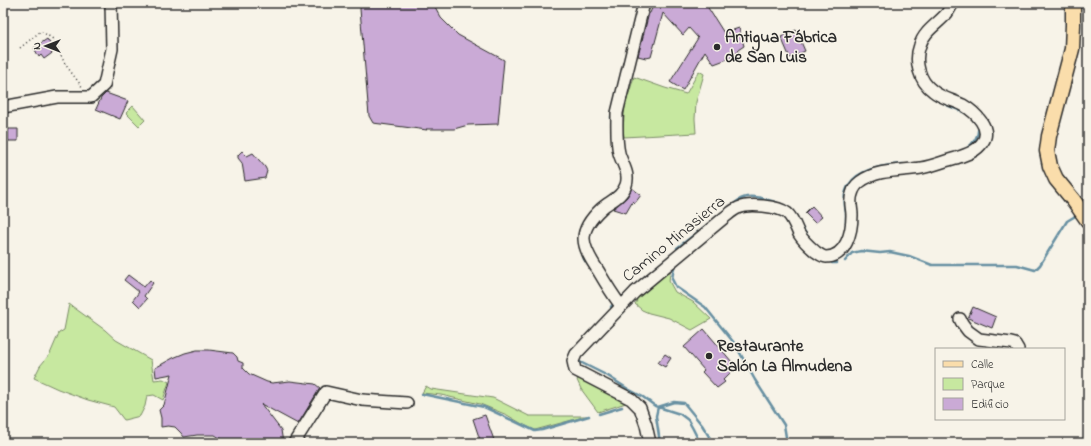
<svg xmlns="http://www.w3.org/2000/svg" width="1091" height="446" font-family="'Indie Flower',sans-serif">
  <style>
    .green { fill: #c7e8a0; stroke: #798a66 }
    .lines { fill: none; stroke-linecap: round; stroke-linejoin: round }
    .stream { stroke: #6790a2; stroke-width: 2.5 }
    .building { fill: #caaad6; stroke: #2b2b2b }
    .minor-casing { stroke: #2b2b2b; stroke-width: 14 }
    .major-casing { stroke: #2b2b2b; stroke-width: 17 }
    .path { stroke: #2b2b2b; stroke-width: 1.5; stroke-dasharray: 1 3; stroke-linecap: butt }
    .minor { stroke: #f7f3e8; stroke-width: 11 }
    .major { stroke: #faddab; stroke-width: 14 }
    .poi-dot { fill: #2b2b2b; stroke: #f7f3e8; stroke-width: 1.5 }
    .labels { text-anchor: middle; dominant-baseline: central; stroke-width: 3; stroke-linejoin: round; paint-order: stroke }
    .poi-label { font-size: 17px; font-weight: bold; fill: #2b2b2b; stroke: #f7f3e8; text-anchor: start }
    .street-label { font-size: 17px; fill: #2b2b2b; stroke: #f7f3e8 }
  </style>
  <rect width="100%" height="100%" fill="#f7f3e8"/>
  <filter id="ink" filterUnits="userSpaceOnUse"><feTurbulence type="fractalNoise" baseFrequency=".025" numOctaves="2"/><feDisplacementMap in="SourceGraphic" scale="8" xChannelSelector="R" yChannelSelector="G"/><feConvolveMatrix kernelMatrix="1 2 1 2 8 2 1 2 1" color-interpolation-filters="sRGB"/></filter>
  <g filter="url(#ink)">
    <!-- green -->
    <path class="green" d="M699 71 704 74 696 102 695 119 696 133 624 137 623 128 625 106 634 77 665 88 686 94Z
      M133 106 145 120 139 126 126 113Z
      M671 266 669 281 675 292 693 302 711 319 692 330 669 318 649 313 642 310 635 304 637 301 634 298Z
      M69 304 105 330 116 340 151 360 154 380 163 379 169 382 163 400 154 395 147 396 145 406 140 416 124 420 114 407 88 400 58 389 34 378 40 366 50 354 59 333 64 330Z
      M579 377 629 402 598 412 581 389 577 380Z
      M426 386 431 389 493 398 529 416H587L535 430 524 425 507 415 480 404 441 395 422 393Z"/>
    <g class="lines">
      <!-- stream -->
      <path class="stream" d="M933 97 947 105 966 113
        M612 126 611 117 612 111
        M966 149C974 143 980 136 978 125
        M732 205C736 203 739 199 743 198 754 194 770 200 780 204
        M801 226 810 240
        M846 229C846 224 846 218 846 213 845 206 843 198 846 191 853 169 883 165 903 164
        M677 248 711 222
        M582 253 584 259 589 266
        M845 261 852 253 861 251 880 253 890 252 909 256 932 265H1017L1035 270 1040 265 1067 221 1077 215
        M832 263H837
        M674 267 672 279 676 287 705 307 735 344 755 380 784 425 787 443
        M611 307 613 304 612 300
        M580 362 608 376 628 389 643 397 655 406 680 414 688 420 693 429 700 443
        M422 394 484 407 535 431 542 430 589 416
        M599 414 622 407
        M660 443 656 416 658 407 674 402 684 403 702 425 713 443"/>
    </g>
    <!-- building -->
    <path class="building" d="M361 3H433L441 18 458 35 504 60 498 124 468 125 454 129H426L427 130 373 123 369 116 360 9Z
      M654 3H705L724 33 739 28 744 46 738 50 739 52 732 55 733 57 714 64 705 51 683 90 670 82 698 38 689 28 683 35 663 13 651 57 646 58 638 56 649 13H650Z
      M796 30 805 51 790 58 781 37Z
      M47 39 55 51 44 59 41 55 39 57 34 48Z
      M106 93 128 101 120 119 96 109 101 98Z
      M8 129H18V141H8Z
      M242 151 247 156 253 153 265 167 267 171 265 178 245 181 242 163 238 158V155Z
      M632 188 641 195 635 203 633 201 626 213 613 209 627 197Z
      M812 206 822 217 815 223 805 213Z
      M128 275 144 287 150 280 153 283 144 296 147 299 140 307 133 300 139 292 124 280Z
      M973 307 996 317 992 328 968 318Z
      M704 329 732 362 731 372 723 380 725 382 717 388 702 372 704 370 684 347Z
      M197 350H209L233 353 237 357 238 361 243 363V368L249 374 267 382 272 383 290 381 315 384 320 388 298 424 261 404 281 430 283 443H228L215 435H197L184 437 181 433 175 427 168 426 161 427V418L159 410 164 405 172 374 156 377 155 368 173 358 185 353Z
      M665 354 671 358 665 367 658 363Z
      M485 415 494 440 486 443H481L473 419Z"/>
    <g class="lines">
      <defs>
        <path id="minor" d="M3 107 57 97H91L104 85 112 49 111 3
          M621 306C613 295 606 284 599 272 581 245 576 232 602 208 610 201 622 197 626 185 630 173 622 164 619 153 616 140 617 126 617 113L644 3
          M960 319 962 323 968 331 979 339 1011 343 1015 344 1018 349
          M294 443 326 392 362 400 407 403
          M650 443 646 425 640 408 631 399 575 370 573 361 576 354 635 292 725 217C729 214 733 210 738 208 749 203 778 206 787 213 793 218 796 228 799 234 804 242 809 246 816 252 819 254 823 257 826 257 846 257 852 232 852 215 852 208 849 201 852 194 853 190 856 185 860 182 877 169 901 171 921 168 933 166 944 161 956 158 965 155 976 152 982 143 993 129 975 112 963 105 953 100 941 98 933 91 919 81 914 61 920 45 924 31 938 24 947 13 949 10 951 6 953 3"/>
        <path id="major" d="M1073 3V25L1072 49 1049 136 1047 151 1050 166 1056 179 1074 201 1088 221"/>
      </defs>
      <!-- minor casing -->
      <use href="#minor" class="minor-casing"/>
      <!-- major casing -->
      <use href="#major" class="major-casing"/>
      <!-- path -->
      <path class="path" d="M20 48 41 31 53 39 65 64 83 88"/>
      <!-- minor -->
      <use href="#minor" class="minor"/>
      <!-- major -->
      <use href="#major" class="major"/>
    </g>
  </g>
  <!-- markers -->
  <g class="poi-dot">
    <circle cx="717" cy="47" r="4"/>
    <circle cx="709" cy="356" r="4"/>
  </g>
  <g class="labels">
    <!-- poi labels -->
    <g class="poi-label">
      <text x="725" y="37">Antigua Fábrica<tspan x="725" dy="20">de San Luis</tspan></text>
      <text x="717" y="346">Restaurante<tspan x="717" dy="20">Salón La Almudena</tspan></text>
    </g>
    <!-- street labels -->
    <g class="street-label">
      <text transform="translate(674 239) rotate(-39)">Camino Minasierra</text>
    </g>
  </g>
  <!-- margin -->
  <rect width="1091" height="446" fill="none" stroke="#f7f3e8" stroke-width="16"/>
  <rect x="8" y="8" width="1075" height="430" fill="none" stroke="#2b2b2b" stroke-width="1.5" filter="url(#ink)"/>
  <!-- legend -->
  <rect x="935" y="348" width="130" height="72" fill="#f7f3e8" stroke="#a5a39c"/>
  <rect x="943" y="361" width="20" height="6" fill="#faddab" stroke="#a5a39c"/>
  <text x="971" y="368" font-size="12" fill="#2b2b2b">Calle</text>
  <rect x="943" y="378" width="20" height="12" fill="#c7e8a0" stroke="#a5a39c"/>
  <text x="971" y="388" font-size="12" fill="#2b2b2b">Parque</text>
  <rect x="943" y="398" width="20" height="12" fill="#caaad6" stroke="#a5a39c"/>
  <text x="971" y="408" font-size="12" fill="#2b2b2b">Edificio</text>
  <!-- north arrow -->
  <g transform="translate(46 46) rotate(270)" stroke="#f7f3e8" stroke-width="3" paint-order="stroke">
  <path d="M0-3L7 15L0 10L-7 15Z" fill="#2b2b2b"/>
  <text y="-6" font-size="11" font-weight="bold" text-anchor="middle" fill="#2b2b2b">N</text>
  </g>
</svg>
